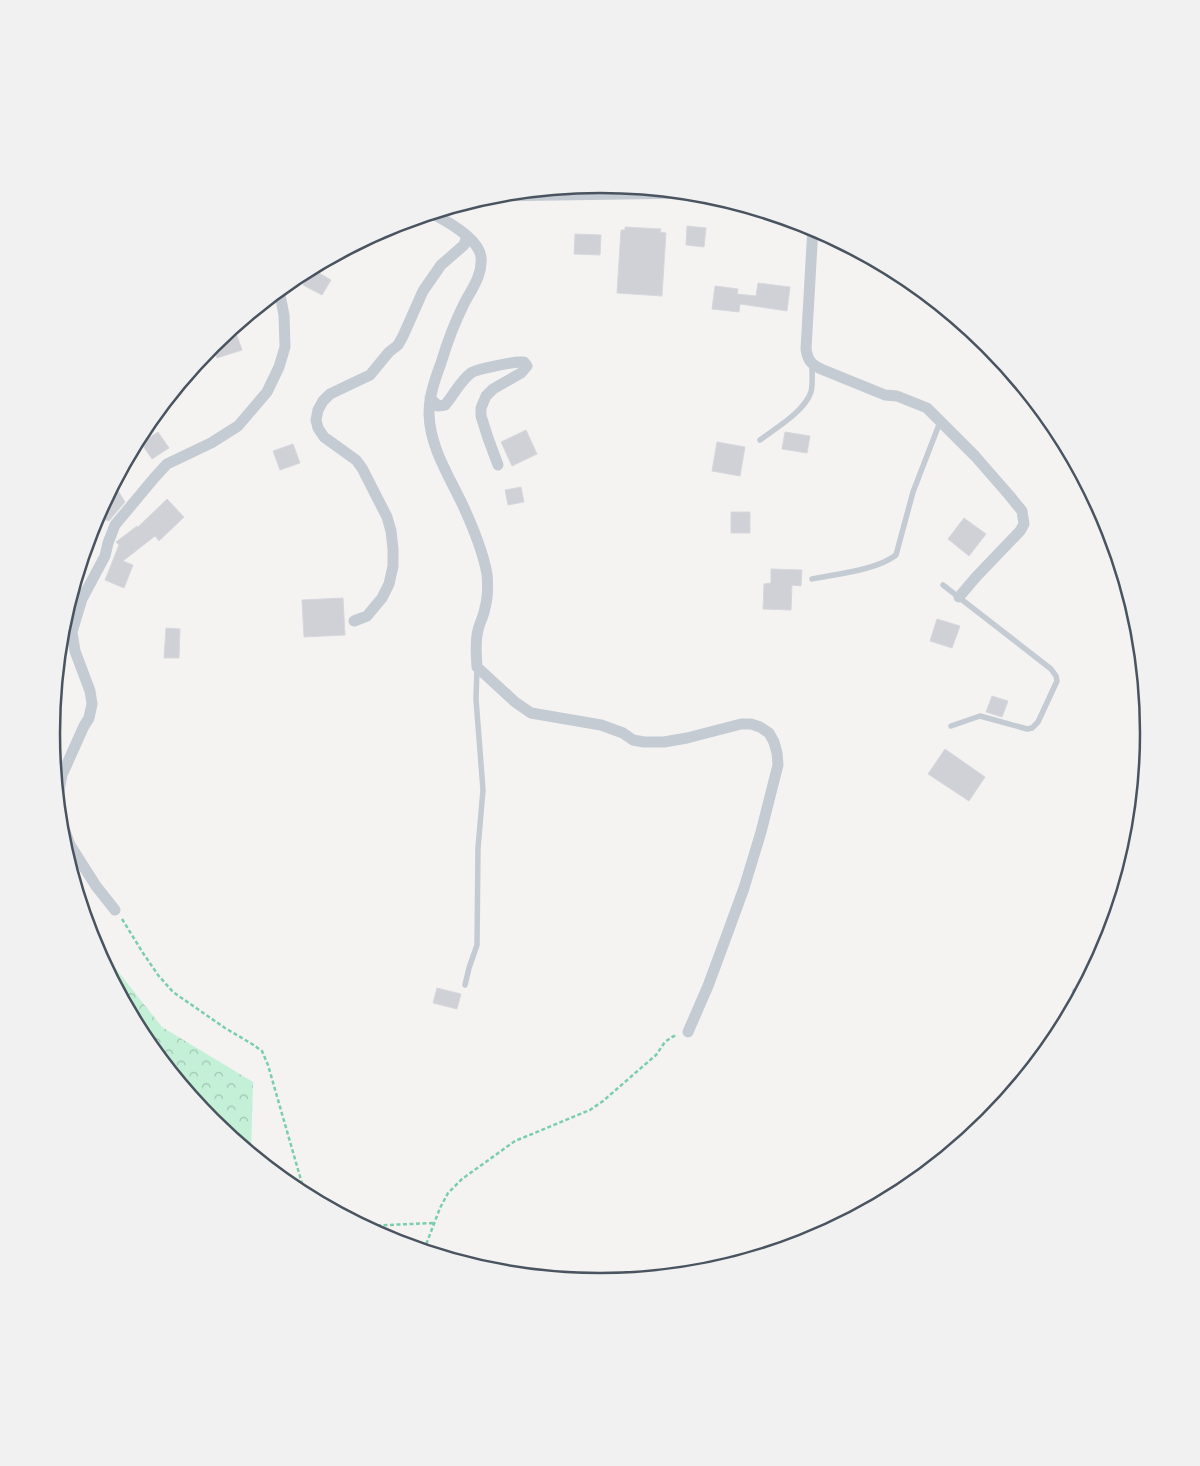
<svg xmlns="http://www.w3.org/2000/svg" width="1200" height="1466" font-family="'Golos Text',sans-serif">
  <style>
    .forest { fill: url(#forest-crowns) }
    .building { fill: #cfd1d6; stroke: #d7d8dd }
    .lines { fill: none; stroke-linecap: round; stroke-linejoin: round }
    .path { stroke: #7bceab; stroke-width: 2.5; stroke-dasharray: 4 2.5; stroke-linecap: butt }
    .lane { stroke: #c4cbd3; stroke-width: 5.5 }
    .street { stroke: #c4cbd3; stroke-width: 11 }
    .rim { fill: none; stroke: #4a5460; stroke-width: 2.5 }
  </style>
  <defs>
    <pattern id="forest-crowns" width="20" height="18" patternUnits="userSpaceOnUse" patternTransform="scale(1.25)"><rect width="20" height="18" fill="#c3f0d7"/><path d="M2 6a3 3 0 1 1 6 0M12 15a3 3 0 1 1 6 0" fill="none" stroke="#a0c5b2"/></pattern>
  </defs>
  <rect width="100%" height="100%" fill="#f4f3f2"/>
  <!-- forest -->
  <path class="forest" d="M85 916 97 945 162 1027 253 1082 251 1153 212 1121 144 1038 93 943Z"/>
  <!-- building -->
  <path class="building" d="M687 226 706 228 704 247 686 245Z
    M625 227 661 229 660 232 666 233 662 296 617 293 621 230H625Z
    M575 234 601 235 600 255 574 254Z
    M312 269 331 280 322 295 303 285Z
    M758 283 790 287 787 311 740 304 739 312 712 309 715 286 738 289 737 294 756 296Z
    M234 327 242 350 217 358 213 344Z
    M526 430 537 454 512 466 501 442Z
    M158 432 169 448 152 459 141 443Z
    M785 432 810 436 807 453 782 449Z
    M717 442 745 447 740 476 712 471Z
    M293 444 300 463 280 470 273 451Z
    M114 484 125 502 109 521 96 517Z
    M521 487 524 502 508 505 505 490Z
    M167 499 184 517 159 541 155 536 123 561 133 565 124 588 105 580 119 545 116 542 137 526 138 527Z
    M731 512H750V533H731Z
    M964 518 986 534 969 556 948 539Z
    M771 569 802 570 801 586 792 585 791 610 763 609 764 584 771 583Z
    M343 598 345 635 304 637 302 600Z
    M937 619 960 626 952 648 930 641Z
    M166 628 180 629 179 658H164Z
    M992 696 1008 701 1002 717 986 712Z
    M945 749 985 777 969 801 928 774Z
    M437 988 461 994 457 1009 433 1003Z"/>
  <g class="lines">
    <!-- path -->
    <path class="path" d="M122 919 143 953 158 975 173 992 225 1028 252 1044 262 1051 268 1065 305 1194
      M364 1226 434 1223
      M424 1250 440 1208 448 1193 462 1179 515 1141 590 1110 603 1101 656 1055 665 1042 672 1037 677 1035"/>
    <!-- lane -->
    <path class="lane" d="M760 440C776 428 804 412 811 392 813 384 812 373 812 365
      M812 579C837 574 877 570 896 555L913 492 940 422
      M943 585 1051 669 1056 676 1057 681 1038 722 1032 728 1027 729 980 716 951 726
      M465 985 469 968 477 945 478 848 483 790 476 699 477 667
      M1075 991 1082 989"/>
    <!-- street -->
    <path class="street" d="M490 196 691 193
      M431 213C447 221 479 239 481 257 483 276 470 291 463 306 454 324 447 343 441 363 435 379 429 396 429 414 430 449 451 479 465 510 474 530 483 552 487 574 488 585 488 597 485 608 484 615 480 622 478 630 475 642 476 655 477 667L515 702 531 713 601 725 623 733 633 740 644 742H664L687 738 741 724H751L760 727 769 733 774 742 777 753 778 765 761 832 744 888 725 940 708 986 688 1032
      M813 227 806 349C808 361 811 364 821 369L885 395 897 396 927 408 975 456 1009 495 1022 511 1024 524 1020 531 976 577 959 597
      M430 398 438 406 445 405C454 395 460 381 471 373 476 369 510 363 518 362H524L527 366 521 373 493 389 486 396 481 408V416L488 438 498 465
      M354 621 367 616 382 598 389 584 393 566V549L391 531 387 517 362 468 356 460 324 437 318 428 316 420 318 410 323 401 330 394 370 375 389 352 398 345 403 336 423 291 441 265 464 245 467 236
      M58 803V796L62 775 84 726 89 718 92 704 90 691 75 651 72 632 82 599 105 556 108 543 115 525 155 477 167 464 211 443 238 426 267 392 279 367 285 347 284 315 279 290
      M60 817 70 845 96 886 115 910"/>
  </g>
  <!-- crop -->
  <path d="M0 0H1200V1466H0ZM60 733a540 540 0 1 1 1080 0a540 540 0 1 1-1080 0Z" fill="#f1f1f2" fill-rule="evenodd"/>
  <path class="rim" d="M60 733a540 540 0 1 1 1080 0a540 540 0 1 1-1080 0Z"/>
</svg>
